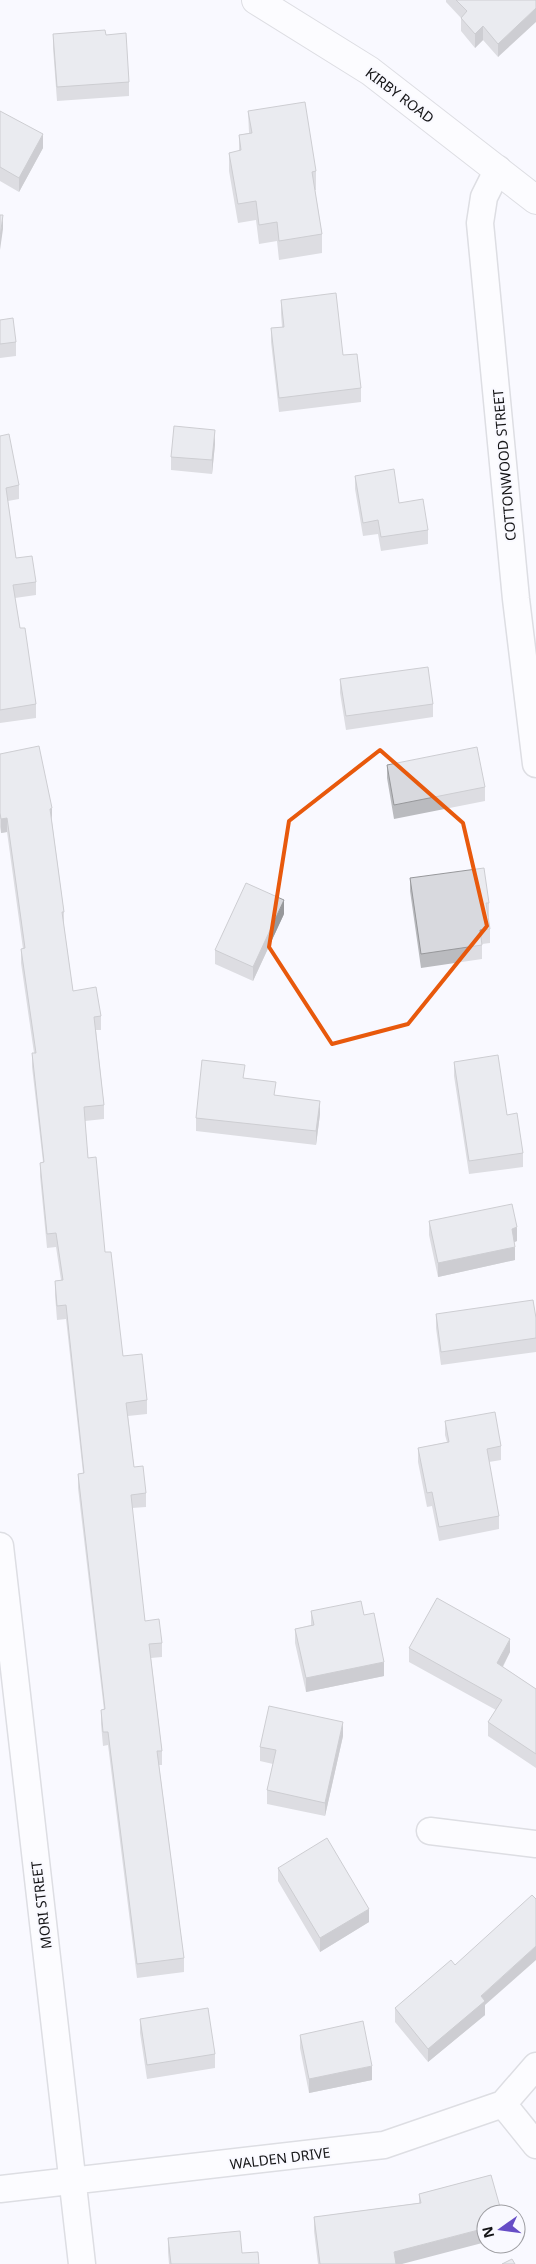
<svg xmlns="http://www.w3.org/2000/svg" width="536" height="2264" font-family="'Noto Sans',sans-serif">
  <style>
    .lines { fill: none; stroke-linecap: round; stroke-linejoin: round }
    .minor-casing { stroke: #bbbcc1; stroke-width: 29 }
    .secondary-casing { stroke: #bbbcc1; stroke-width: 30 }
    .minor { stroke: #fff; stroke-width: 26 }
    .secondary { stroke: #fff; stroke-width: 28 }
    .wall { fill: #babbbf }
    .shaded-wall { fill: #97989b }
    .building { fill: #d8d9de; stroke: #97989b }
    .marked { fill: none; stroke: #e8590c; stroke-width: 4; stroke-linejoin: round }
    .labels { text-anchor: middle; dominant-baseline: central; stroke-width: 4; stroke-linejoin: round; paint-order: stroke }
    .street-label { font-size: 14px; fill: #151517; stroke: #f9f9ff }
  </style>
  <rect width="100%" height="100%" fill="#f9f9ff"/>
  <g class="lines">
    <defs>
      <path id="minor" d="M498 169 484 197 480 223 516 599 536 764
        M0 1546 82 2264
        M430 1831 536 1844
        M503 2104 536 2145
        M0 2189 384 2145 503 2104 536 2066"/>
      <path id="secondary" d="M256 0 370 71 536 200"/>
    </defs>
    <!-- minor casing -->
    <use href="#minor" class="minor-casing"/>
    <!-- secondary casing -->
    <use href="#secondary" class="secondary-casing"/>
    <!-- minor -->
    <use href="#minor" class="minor"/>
    <!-- secondary -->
    <use href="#secondary" class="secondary"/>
  </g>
  <!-- wall -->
  <path class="wall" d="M446 0H536L498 57 483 40 475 48 461 31V18L446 2Z
    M53 34 106 35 129 82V96L57 101 53 48Z
    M0 111 43 148 19 192 0 181Z
    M248 111 316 171V190H315L322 234V253L279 260 277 241 259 244 256 220 238 223 229 171V153L239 151V135L249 133Z
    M281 300 343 355 361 388V402L279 412 271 342V328L282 327 281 314Z
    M0 320 16 342V356L0 358Z
    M0 436 19 485V499L8 501 16 558 36 582V595L15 598 20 628 36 704V718L0 723Z
    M215 444 212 474 171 470V457Z
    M355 476 399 503 428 530V544L381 551 378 534 363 536 355 489Z
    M340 679 433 704V717L346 730 340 693Z
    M0 754 52 822 64 912V926L73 991 101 1016V1030H96L104 1105V1119L85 1121 88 1158 123 1356 147 1400V1414L128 1416 134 1467 146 1493V1507L132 1508 145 1621 162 1643V1657L151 1658 162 1751V1765H159L184 1958V1972L137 1978 108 1745 103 1746 101 1724V1710H104L78 1488V1474L83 1473 66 1319 57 1320 55 1295V1281L61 1280 56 1247 47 1248 40 1176V1163L43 1162 32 1067V1053H34L21 963V949H23L7 832 1 833 0 827Z
    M387 765 485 787V801L394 819 387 778Z
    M410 878 489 903V917H488L490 929V943L482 944V959L421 968 410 891Z
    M284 914 253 981 215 964V950Z
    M454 1062 507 1115 523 1153V1167L469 1174 454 1076Z
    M245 1079 276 1096 320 1114 316 1145 196 1131V1118Z
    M429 1221 517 1241 514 1242 515 1260 438 1277 429 1235Z
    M436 1314 536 1318V1352L441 1365 436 1328Z
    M445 1421 501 1446V1460L489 1462 499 1516V1529L439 1541 432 1506 427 1507 418 1462V1448L447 1442 445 1435Z
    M311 1611 364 1615 384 1676 306 1692 295 1643V1629L311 1625Z
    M409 1648 510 1652 503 1667 536 1689V1768L488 1736V1722L496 1710 409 1662Z
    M343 1736 325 1816 267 1804V1790L273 1764 260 1761V1747Z
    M278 1868 369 1922 320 1952 278 1881Z
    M485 2005V2015L428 2062 395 2022V2008Z
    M140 2019 215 2054V2068L147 2079 140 2033Z
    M300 2035 372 2080 309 2093 300 2048Z
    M491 2175 402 2264H318L314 2231V2217L419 2203V2194Z
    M168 2238 242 2253 259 2264H169L168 2252Z"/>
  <!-- shaded-wall -->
  <path class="shaded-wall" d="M536 8V22L498 57V44Z
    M483 26V40L475 48V34Z
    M43 134V148L19 192V178Z
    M3 215V229L0 250V237Z
    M215 430V444L212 474V460Z
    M52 808V822L50 809Z
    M7 818V832L1 833V819Z
    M284 900V914L253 981V967Z
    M320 1101V1114L316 1145V1131Z
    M517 1227V1241L512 1243V1229Z
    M515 1247V1260L438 1277V1263Z
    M510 1639V1652L497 1677V1663Z
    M384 1662V1676L306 1692V1678Z
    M343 1722V1736L325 1816V1803Z
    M369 1909V1922L320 1952V1938Z
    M536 1946V1960L485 2005V2015L428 2062V2049L481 1996Z
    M372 2066V2080L309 2093V2079Z
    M486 2228V2242L402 2264H394V2252Z"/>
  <!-- building -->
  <path class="building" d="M456 0H536V8L498 44 483 26 475 34 461 18 467 11Z
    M105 30 106 35 126 33 129 82 57 87 53 34Z
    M305 102 316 171 312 172 322 234 279 241 277 222 259 225 256 201 238 204 229 153 241 150 239 135 252 133 248 111Z
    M0 111 43 134 19 178 0 167Z
    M0 215H3L0 237Z
    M336 293 343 355 357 354 361 388 279 398 271 328 284 327 281 300Z
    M13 318 16 342 0 344V320Z
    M174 426 215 430 212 460 171 457Z
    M9 434 19 485 6 488 16 558 32 556 36 582 13 585 20 628H25L36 704 0 710V436Z
    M394 469 399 503 423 499 428 530 381 537 378 520 363 523 355 476Z
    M428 667 433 704 346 716 340 679Z
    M39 746 52 808 50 809 64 912H62L73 991 96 987 101 1016 94 1017 104 1105 84 1107 88 1158 96 1157 105 1252H111L123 1356 142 1354 147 1400 126 1403 134 1467 143 1466 146 1493 131 1495 145 1621 159 1619 162 1643 149 1644 162 1751H157L184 1958 137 1964 108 1732H103L101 1710 105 1709 78 1474 84 1473 66 1305 57 1306 55 1281 63 1280 56 1233 47 1234 40 1163 44 1162 32 1053H36L21 949 25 948 7 818 1 819 0 813V754Z
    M477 747 485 787 394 805 387 765Z
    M484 868 489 903H486L490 929 480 930 482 945 421 954 410 878Z
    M246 883 284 900 253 967 215 950Z
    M498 1055 507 1115 517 1113 523 1153 469 1161 454 1062Z
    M202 1060 245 1065 243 1078 276 1082 274 1095 320 1101 316 1131 196 1118Z
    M512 1204 517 1227 512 1229 515 1247 438 1263 429 1221Z
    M533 1300 536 1318V1338L441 1352 436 1314Z
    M495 1412 501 1446 487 1449 499 1516 439 1527 432 1492 427 1493 418 1448 449 1442 445 1421Z
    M437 1598 510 1639 497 1663 536 1689V1754L488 1722 502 1700 409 1648Z
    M361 1601 364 1615 374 1613 384 1662 306 1678 295 1629 314 1625 311 1611Z
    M269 1706 343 1722 325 1803 267 1790 276 1750 260 1747Z
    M327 1838 369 1909 320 1938 278 1868Z
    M532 1895 536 1899V1946L481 1996 485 2001 428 2049 395 2008 451 1960 455 1965Z
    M208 2008 215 2054 147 2065 140 2019Z
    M363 2021 372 2066 309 2079 300 2035Z
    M491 2175 502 2214H486V2228L394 2252 396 2264H320L314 2217 421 2203 419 2194Z
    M240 2231 242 2253 258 2252 259 2264H171L168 2238Z
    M512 2259 515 2264H502Z"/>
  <!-- marked area -->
  <path d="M0 0H536V2264H0ZM380 750 463 823 487 926 408 1024 332 1044 269 947 289 821Z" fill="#f9f9ff" fill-opacity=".55" fill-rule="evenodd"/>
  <path class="marked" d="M380 750 463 823 487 926 408 1024 332 1044 269 947 289 821Z"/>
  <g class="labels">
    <!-- street labels -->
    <g class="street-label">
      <text transform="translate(400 95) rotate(37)">KIRBY ROAD</text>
      <text transform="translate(504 465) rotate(-95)">COTTONWOOD STREET</text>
      <text transform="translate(41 1905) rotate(-97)">MORI STREET</text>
      <text transform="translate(280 2158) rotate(-7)">WALDEN DRIVE</text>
    </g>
  </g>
  <!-- north arrow -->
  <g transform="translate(501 2229) rotate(256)"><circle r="24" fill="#f9f9ff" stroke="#9e9ea2"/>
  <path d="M0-4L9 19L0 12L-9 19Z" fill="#664dc6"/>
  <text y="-8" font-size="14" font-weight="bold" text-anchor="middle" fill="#151517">N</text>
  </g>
</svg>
